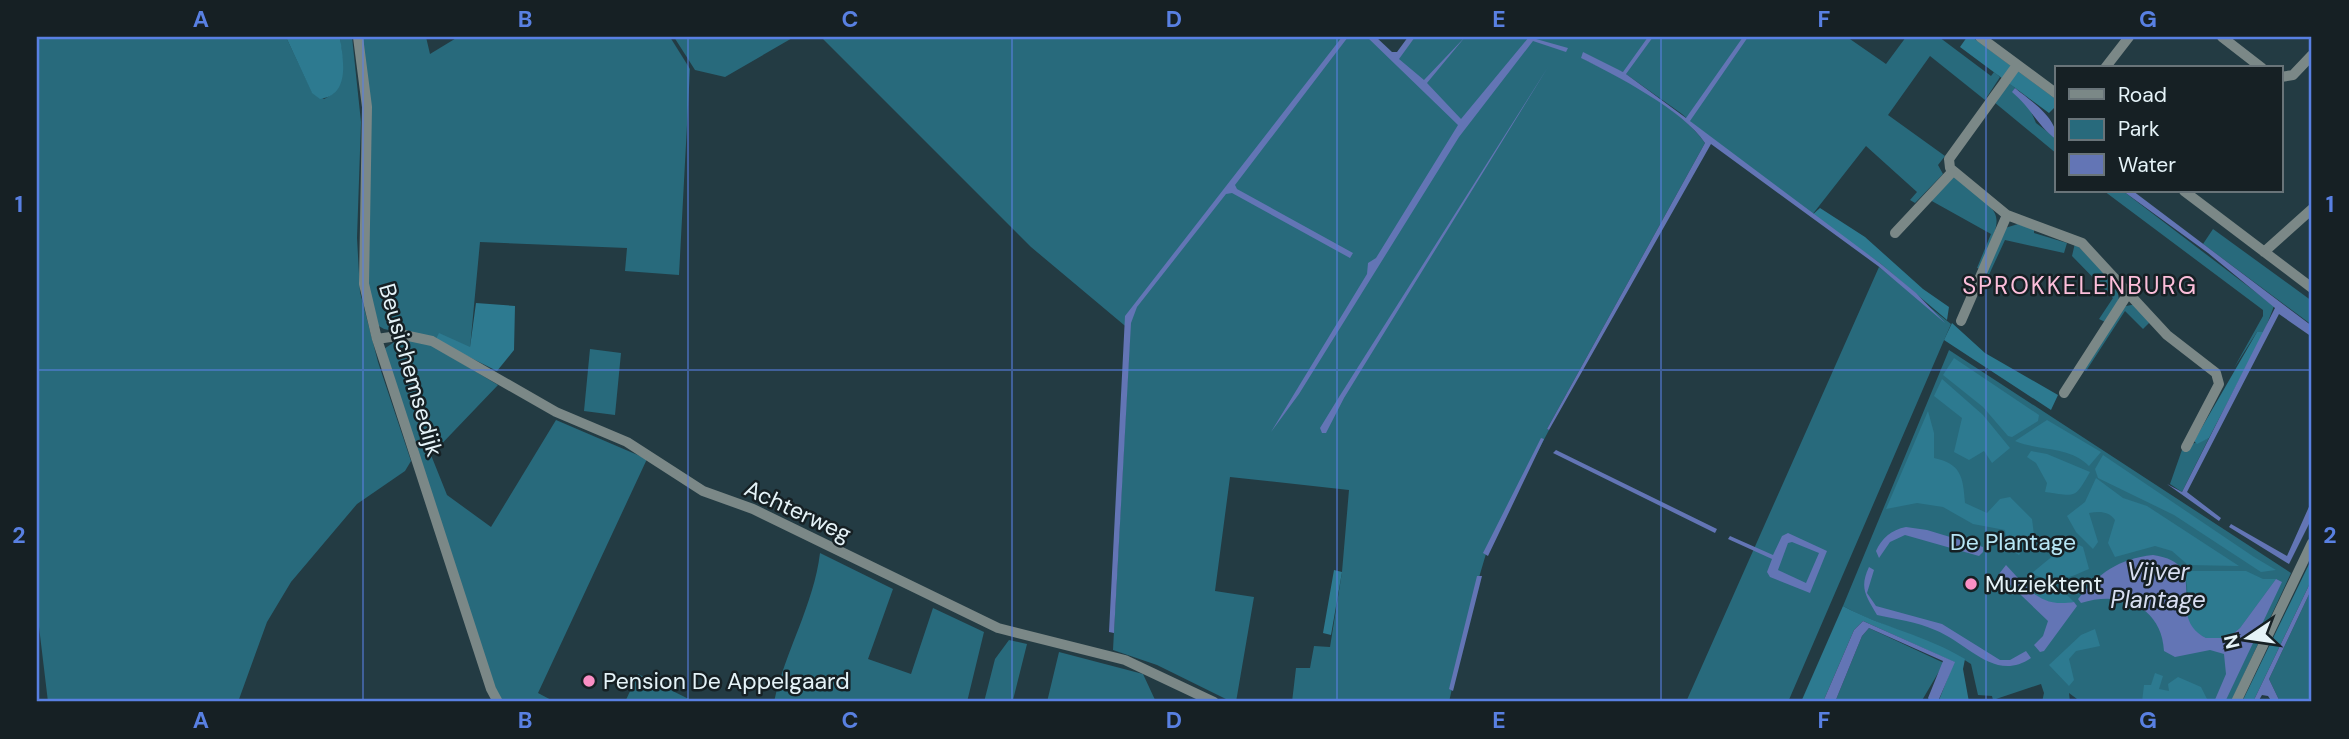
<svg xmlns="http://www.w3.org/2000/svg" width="2349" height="739" font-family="'DM Sans',sans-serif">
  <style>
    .green { fill: #286a7c }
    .forest { fill: #2d7a90 }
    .water { fill: #6375b5; fill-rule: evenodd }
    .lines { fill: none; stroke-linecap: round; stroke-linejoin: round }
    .street { stroke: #7b8887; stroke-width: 10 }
    .grid { fill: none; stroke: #5980e2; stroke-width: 2; stroke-opacity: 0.55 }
    .poi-dot { fill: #fb8fc5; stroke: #162024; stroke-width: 2.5 }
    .labels { text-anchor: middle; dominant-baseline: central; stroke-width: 5; stroke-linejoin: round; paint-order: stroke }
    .street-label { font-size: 23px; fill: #e5f3f8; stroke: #162024 }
    .park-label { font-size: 23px; fill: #b6e5f4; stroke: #162024 }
    .poi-label { font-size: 23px; fill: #e5f3f8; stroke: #162024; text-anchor: start }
    .neighbourhood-label { font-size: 24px; letter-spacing: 2px; fill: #fcbeda; stroke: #162024 }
    .water-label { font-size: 24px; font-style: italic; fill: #d8def1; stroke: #162024 }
    .neatline { fill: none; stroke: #5980e2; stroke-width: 2.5 }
    .grid-label { font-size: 23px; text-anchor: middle; font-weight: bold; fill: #5980e2 }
  </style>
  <rect width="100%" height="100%" fill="#233b43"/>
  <!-- green -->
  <path class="green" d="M37 37H286L312 92 324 99C349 89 342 58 340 37H352L361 122 357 238 360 292 378 362 411 461 405 471 357 504 291 582 267 622 238 702H48L37 610Z
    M361 37H426L430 54 458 37H670L690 69 679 275 625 271 627 248 480 242 470 348 439 334 435 340 384 329 377 325 369 287Z
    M674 37H794L725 77 695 70Z
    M821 37H1369L1396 59 1415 37H1847L1886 64 1906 37H1939L1991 76 1994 72 2000 77 1985 100 1930 56 1888 115 1945 156 1938 165 1943 174 1915 203 1910 200 1917 192 1866 146 1812 215 1708 138 1682 114 1623 72 1582 58C1620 77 1680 107 1705 143L1547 429 1549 430 1488 547 1470 608 1449 702H1292L1296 668H1310L1314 646 1330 647 1342 572 1349 490 1230 477 1215 591 1254 597 1236 702H1232L1157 665 1113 650 1130 330 1031 247Z
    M2008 82 2015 88 2013 92 2029 107 2036 123 2057 139V154L1994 102Z
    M1954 177C2005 219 2005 206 1981 269L1977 268 1991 234 1930 200Z
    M2104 191H2123L2274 306 2264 332H2257L2234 368 2263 316V310Z
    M2018 224 2034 229V233L2067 243 2064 253 2005 240 1981 292 1978 290 2005 228Z
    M2213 229 2312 301V325L2203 244Z
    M2075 243 2117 286 2119 301 2105 322 2099 319 2113 298 2072 256Z
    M1879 267 1951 324 1788 702H1686Z
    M2131 305H2136L2150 322 2143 329 2125 311 2086 371 2082 368 2122 307Z
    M400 338 430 344 498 385 431 455 447 495 491 527 556 420 647 459 538 693 555 702H503L493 686 384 349Z
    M590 349 621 353 615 415 584 411Z
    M1949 350 2291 573 2231 702H2081L2069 693 2070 702H2042L2044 693 2041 684 1993 700 1992 696 1978 695 1971 664C1931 638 1885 629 1843 606Z
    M2209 438 2182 492 2170 484 2183 447Z
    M820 553 893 589 868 659 911 674 933 608 984 632 967 702H774C785 652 814 604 820 553Z
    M2312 588V702H2280L2269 679Z
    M1869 628 1944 663 1921 702H1835L1862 636Z
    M1009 640 1027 644 1013 700 1022 702H984L995 659Z
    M1059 652 1143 674 1156 702H1047Z
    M638 674 695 702H625Z"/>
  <!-- forest -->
  <path class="forest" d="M286 37H340C343 59 351 95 320 99L312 93Z
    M1967 37H1972L2057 100V105L2049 113 1960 47Z
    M1820 208 1865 237 1923 289 1949 307 1947 320 1881 264 1812 215Z
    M476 303 515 306 514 350 497 371 435 340 439 333 470 347Z
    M1952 323 1985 353 2058 395 2051 410 1944 340Z
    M2257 332H2264L2209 438 2197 444 2194 441Z
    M1954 358 2039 415 2038 421 2012 437 2008 436 1983 407 1943 375Z
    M1942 379 1983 415 2010 448 1992 463 1984 451 1969 460 1954 452 1962 418 1934 396Z
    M1928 411 1934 433V458C1961 464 1963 476 1965 503L1987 513 2000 499 2010 497 2032 519 2034 535 2019 555 2007 548 2005 530 1973 524 1943 507 1917 503 1886 509Z
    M2047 420 2101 452 2089 466C2070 446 2038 451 2015 441Z
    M2031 451 2047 454 2090 472C2074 500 2076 496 2045 492L2047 483 2036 463 2027 457Z
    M2103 455 2254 557 2276 570 2261 572 2174 515 2098 478 2095 469Z
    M2096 478 2123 498 2147 506 2239 566 2188 565 2172 551 2155 546 2115 557 2108 543 2115 520C2109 511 2099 511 2089 513L2098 542 2093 549 2076 532 2067 516 2085 502Z
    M2077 544 2083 547 2089 569C2068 578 2053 586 2032 573L2066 545Z
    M2312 558V579L2253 702H2242Z
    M1334 570 1342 572 1331 635 1323 633Z
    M2182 571H2246L2263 579H2276L2240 628 2228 638H2206C2169 619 2198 597 2182 571Z
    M2041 588 2062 590 2074 602C2058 605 2051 604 2035 596Z
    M1843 606C1884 628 1925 635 1965 659L1963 669 1969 702 1939 700 1954 662 1863 621 1854 630 1823 702H1801Z
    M2095 629 2100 646 2076 651 2069 659 2074 680 2069 686 2049 665 2081 635Z
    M2155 673 2163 676 2159 689 2169 691 2168 684 2178 677 2201 687 2207 699 2205 702H2142L2144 685H2151Z"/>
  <!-- water -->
  <path class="water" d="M1342 37H1348L1235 185 1237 189 1353 253 1350 258 1232 193 1226 194 1137 307 1131 323 1114 633 1109 632 1125 316Z
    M1367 37H1376L1392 52H1397L1408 37H1415L1399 59 1424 80 1465 37 1427 83 1461 119 1529 37 1568 48 1566 52 1533 41 1459 137 1299 394 1271 432 1367 274 1368 263 1376 258 1458 125Z
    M1648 37H1653L1626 74 1686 118 1743 37H1748L1690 121 1881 264 1916 293 1945 323 1878 266 1711 144 1549 430 1547 429 1705 143C1683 110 1617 76 1581 58L1583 52 1623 72Z
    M1548 67 1344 398 1326 433H1322L1320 428 1339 397Z
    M2015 88C2032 102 2057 117 2057 140 2036 124 2032 109 2012 92Z
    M2123 191H2133L2312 326V337L2279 314 2187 492 2221 518 2219 521 2167 484 2182 492 2275 308 2208 253Z
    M1541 438 1544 439 1488 556 1483 553Z
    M1556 450 1717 529 1715 533 1553 453Z
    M2312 500V518L2289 564 2229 527 2231 524 2287 556Z
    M1906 527 1927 530 1983 547V552L1979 556 1905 535 1890 542 1879 558 1876 551C1882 538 1891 530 1906 527Z
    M1788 533 1827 551 1810 593 1770 577 1767 572 1772 559 1728 539 1730 536 1773 555 1782 536ZM1792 542 1819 553 1806 583 1778 570 1788 543Z
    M2153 555C2215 564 2162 616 2206 638H2228L2240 628 2276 579 2282 582 2225 702H2214L2226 674 2224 654 2210 650 2175 657 2164 651C2162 606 2120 590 2081 603L2078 599C2099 573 2118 559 2153 555Z
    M2006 565C2029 589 2039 608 2074 602L2077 606 2044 651 2040 652 2034 645 2043 636 2048 621 1999 574Z
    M1869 567 1874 570 1867 593 1876 606 1942 624 2000 660H2010L2026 651 2031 658C1995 683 1968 643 1935 630 1917 622 1896 619 1877 615 1866 596 1859 588 1869 567Z
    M1477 576H1482L1453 691 1449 689Z
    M2312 579V588L2269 679 2280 702H2272L2268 696 2262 695 2258 702H2253Z
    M1863 621 1955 662 1939 699 1943 702H1930L1928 698 1943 661 1869 628 1862 636 1835 702H1823L1854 630Z"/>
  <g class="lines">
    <!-- street -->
    <path class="street" d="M358 37 367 107 364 284 377 339 491 689 498 702
      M1980 37 2057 94
      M2222 37 2262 68
      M2017 65 1949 159 1950 168 2007 215 2082 243 2167 335 2216 373 2219 384 2186 447
      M2105 68 2129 37
      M2281 77 2293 75 2312 55
      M2184 191 2312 288
      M1895 233 1953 171
      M2264 252 2312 209
      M1961 321 2007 215
      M377 339 404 335 432 341 556 412 627 442 703 491 753 509 998 628 1125 660 1214 702
      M2064 393 2129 292
      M2236 702 2312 543"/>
  </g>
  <!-- grid -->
  <path class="grid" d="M363 37V702M688 37V702M1012 37V702M1337 37V702M1661 37V702M1986 37V702M37 370H2312"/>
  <!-- markers -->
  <g class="poi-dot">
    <circle cx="1971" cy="584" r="7"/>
    <circle cx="589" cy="681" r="7"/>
  </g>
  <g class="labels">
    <!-- street labels -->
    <g class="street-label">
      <text transform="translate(411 370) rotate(74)">Beusichemsedijk</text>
      <text transform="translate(798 511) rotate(25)">Achterweg</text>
    </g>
    <!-- park labels -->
    <g class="park-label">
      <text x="2013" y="542">De Plantage</text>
    </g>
    <!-- poi labels -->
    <g class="poi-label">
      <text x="1985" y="584">Muziektent</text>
      <text x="603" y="681">Pension De Appelgaard</text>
    </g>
    <!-- neighbourhood labels -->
    <g class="neighbourhood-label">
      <text x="2080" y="285">SPROKKELENBURG</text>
    </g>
    <!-- water labels -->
    <g class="water-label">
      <text x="2158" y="571">Vijver<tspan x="2158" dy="28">Plantage</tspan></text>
    </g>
  </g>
  <!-- border -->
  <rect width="2349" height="739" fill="none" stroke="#162024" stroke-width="77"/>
  <!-- legend -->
  <rect x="2055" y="66" width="228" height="126" fill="#162024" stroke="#697479" stroke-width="2"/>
  <rect x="2069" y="89" width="35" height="10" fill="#7b8887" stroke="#697479" stroke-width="2"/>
  <text x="2118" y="102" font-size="21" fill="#e5f3f8">Road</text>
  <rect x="2069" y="119" width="35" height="21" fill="#286a7c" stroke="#697479" stroke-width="2"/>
  <text x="2118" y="136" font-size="21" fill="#e5f3f8">Park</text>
  <rect x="2069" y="154" width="35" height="21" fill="#6375b5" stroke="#697479" stroke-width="2"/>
  <text x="2118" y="172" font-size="21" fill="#e5f3f8">Water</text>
  <!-- north arrow -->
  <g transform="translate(2248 638) rotate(257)" stroke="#162024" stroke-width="5" paint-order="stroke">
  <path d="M0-5L12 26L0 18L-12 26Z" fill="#e5f3f8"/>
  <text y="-10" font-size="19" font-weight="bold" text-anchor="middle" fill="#e5f3f8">N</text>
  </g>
  <rect x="38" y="38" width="2272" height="662" class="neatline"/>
  <g class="grid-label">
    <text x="201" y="27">A</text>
    <text x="525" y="27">B</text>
    <text x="850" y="27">C</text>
    <text x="1174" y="27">D</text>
    <text x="1499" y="27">E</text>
    <text x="1824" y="27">F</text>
    <text x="2148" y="27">G</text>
    <text x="19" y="212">1</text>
    <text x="2330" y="212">1</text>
    <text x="19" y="543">2</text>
    <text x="2330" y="543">2</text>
    <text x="201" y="728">A</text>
    <text x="525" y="728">B</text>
    <text x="850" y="728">C</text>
    <text x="1174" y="728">D</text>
    <text x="1499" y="728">E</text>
    <text x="1824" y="728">F</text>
    <text x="2148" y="728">G</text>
  </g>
</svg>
